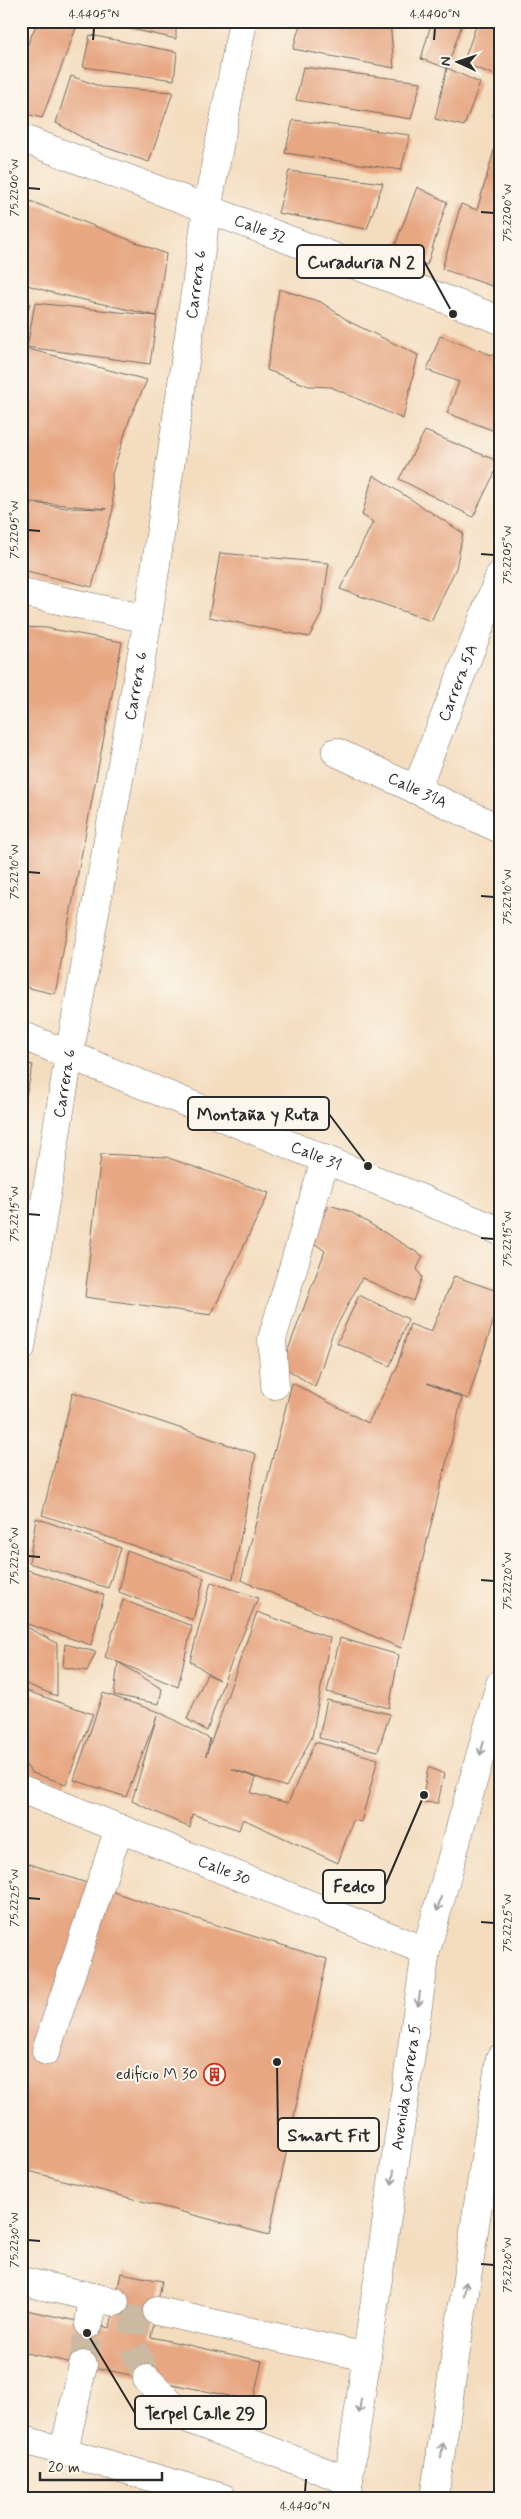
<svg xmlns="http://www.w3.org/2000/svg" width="521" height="2519" font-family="Mynerve,sans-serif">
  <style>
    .building { fill: #e7a783 }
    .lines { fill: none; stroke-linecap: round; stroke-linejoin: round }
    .minor-tunnel { stroke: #ccb9a1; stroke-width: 28; stroke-dasharray: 28 14; stroke-linecap: butt }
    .minor-casing { stroke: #71695f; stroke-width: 29 }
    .major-casing { stroke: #71695f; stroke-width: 29 }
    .minor { stroke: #fff; stroke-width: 28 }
    .major { stroke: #fff; stroke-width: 28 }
    .oneway { stroke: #a0a0a0 }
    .ticks { fill: none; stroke: #2b2b2b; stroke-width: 2 }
    .labels { text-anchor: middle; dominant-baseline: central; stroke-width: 4; stroke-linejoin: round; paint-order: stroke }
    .street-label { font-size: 16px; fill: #2b2b2b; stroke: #fbf7ec }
    .poi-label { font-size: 16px; fill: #2b2b2b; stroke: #fbf7ec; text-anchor: end }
    .leader { fill: none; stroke: #2b2b2b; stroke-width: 2 }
    .callout-dot { fill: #2b2b2b; stroke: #fbf7ec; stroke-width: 2 }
    .callout { fill: #fbf7ec; stroke: #2b2b2b; stroke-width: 2 }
    .callout-label { font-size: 18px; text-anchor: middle; font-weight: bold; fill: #2b2b2b }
    .neatline { fill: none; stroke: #2b2b2b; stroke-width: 2 }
    .ticks-label { font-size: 12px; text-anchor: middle; fill: #2b2b2b }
  </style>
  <rect width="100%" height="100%" fill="#fbf7ec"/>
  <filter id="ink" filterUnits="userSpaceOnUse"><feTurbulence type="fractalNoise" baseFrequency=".02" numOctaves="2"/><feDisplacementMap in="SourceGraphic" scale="10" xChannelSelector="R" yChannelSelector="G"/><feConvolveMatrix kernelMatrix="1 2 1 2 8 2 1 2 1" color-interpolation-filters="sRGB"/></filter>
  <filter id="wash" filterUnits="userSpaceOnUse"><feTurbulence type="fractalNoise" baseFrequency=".0096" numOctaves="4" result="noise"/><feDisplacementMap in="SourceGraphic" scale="20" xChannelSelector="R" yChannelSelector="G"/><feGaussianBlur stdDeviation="1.12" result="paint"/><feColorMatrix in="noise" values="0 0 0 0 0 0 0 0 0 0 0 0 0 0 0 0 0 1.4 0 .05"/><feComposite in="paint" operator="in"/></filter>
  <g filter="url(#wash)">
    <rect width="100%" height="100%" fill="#f4ddbf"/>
    <g id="blocks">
      <!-- building -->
      <path class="building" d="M21 21H30L21 45Z
        M38 21 78 23 42 118 21 113V59Z
        M100 21H176V39L100 22Z
        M301 21H390L394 68 293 49Z
        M432 21H463L447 68 421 59Z
        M478 21H500V77L463 63Z
        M90 35 177 52 174 80 83 67Z
        M303 67 421 82 411 119 296 100Z
        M447 68 480 83 464 126 435 119Z
        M71 76 102 87 173 92 149 162 92 143 56 123Z
        M497 101H500V118L493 116Z
        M293 120 410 135 401 170 285 153Z
        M495 147 500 149V265L492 286 442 269 461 204 477 210Z
        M289 171 383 183 367 229 278 213Z
        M417 187 447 202 427 265 391 256Z
        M22 198 166 254 157 316 53 293 21 283Z
        M279 289 321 302 350 322 418 355 403 419 331 387 309 386 267 370Z
        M21 301 30 303 22 342H21Z
        M35 303 157 316 150 364 27 347Z
        M440 336 500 358V433L447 413 459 382 427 370Z
        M21 347 147 380 130 418 112 474 113 509 92 587 23 570 32 503 67 508 107 509 21 501Z
        M425 431 500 462 473 517 399 479Z
        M373 475 463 533 456 568 431 621 340 589 373 522 362 515Z
        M220 553 329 563 321 615 309 637 209 617Z
        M21 627 46 628 122 642 55 994 21 986Z
        M21 1063 33 1065 22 1113H21Z
        M101 1154 166 1157 269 1193 211 1315 85 1297Z
        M329 1205 349 1211 423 1256 417 1269 422 1277 413 1301 362 1278 332 1335 315 1387 282 1366 325 1251 311 1241Z
        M454 1276 500 1292V1301L468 1399 427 1383 462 1398 401 1648 241 1580 292 1383 368 1423 396 1370 410 1324 431 1332Z
        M359 1295 408 1319 390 1366 337 1343Z
        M73 1392 256 1454 233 1579 42 1515Z
        M36 1518 121 1548 108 1588 29 1563Z
        M127 1550 204 1578 193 1620 119 1592Z
        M25 1569 104 1595 91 1645 21 1622V1587Z
        M211 1582 258 1598 223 1683 207 1731 187 1719 207 1674 219 1680 190 1661Z
        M123 1600 192 1626 178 1687 118 1662 162 1689 159 1704 114 1695 118 1662 105 1657Z
        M257 1612 330 1638 312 1737 286 1787 232 1769 256 1778 251 1793 288 1803 315 1742 378 1759 361 1822 353 1820 338 1863 243 1819 239 1830 192 1814 190 1828 132 1801 157 1716 126 1797 74 1780 103 1693 159 1712 210 1739 206 1756Z
        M21 1624 57 1643V1696L21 1682Z
        M340 1638 399 1655 389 1708 327 1692Z
        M65 1644 96 1652 87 1671 63 1667Z
        M21 1689 93 1714 66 1784 32 1773 21 1759Z
        M327 1700 390 1714 378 1751 319 1738Z
        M428 1767 444 1774 438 1803 422 1802Z
        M21 1861 155 1906 327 1959 269 2235 21 2169Z
        M121 2273 162 2281 151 2337 262 2361 253 2401 21 2352V2309L110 2328Z"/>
    </g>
  </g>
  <g filter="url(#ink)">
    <use href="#blocks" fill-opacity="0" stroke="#71695f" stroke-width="1"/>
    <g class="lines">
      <!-- minor-tunnel -->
      <path class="minor-tunnel" d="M137 2306 133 2345 147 2379
        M83 2365 89 2324"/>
      <defs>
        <g id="minor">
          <path id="s1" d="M21 138 500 320"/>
          <path d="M21 592 148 619"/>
          <path id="s2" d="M336 752 500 829"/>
          <path id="s3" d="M416 790 500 575"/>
          <path id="s4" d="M21 1035 500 1231"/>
          <path id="s5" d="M21 1348 69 1056 148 619 207 209 243 21"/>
          <path d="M275 1385 272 1339 325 1160"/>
          <path id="s6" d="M21 1789 426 1951"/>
          <path d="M46 2051 119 1828"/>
          <path d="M21 2281 115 2302"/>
          <path d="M157 2311 367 2357"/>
          <path d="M89 2324 93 2297"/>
          <path d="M147 2379 186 2418 349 2481"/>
          <path d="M21 2439 223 2498"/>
          <path d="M64 2451 83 2365"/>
        </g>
        <g id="major">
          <path id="s7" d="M346 2498 426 1951 500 1684"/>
          <path d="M434 2498 500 2058"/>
        </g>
      </defs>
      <!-- minor casing -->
      <use href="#minor" class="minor-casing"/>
      <!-- major casing -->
      <use href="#major" class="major-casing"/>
      <!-- minor -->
      <use href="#minor" class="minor"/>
      <!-- major -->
      <use href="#major" class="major"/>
    </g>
    <!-- one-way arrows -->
    <defs><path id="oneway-shaft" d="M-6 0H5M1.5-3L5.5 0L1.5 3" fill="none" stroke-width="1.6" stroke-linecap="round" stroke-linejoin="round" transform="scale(1.25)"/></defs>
    <g class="oneway">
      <use href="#oneway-shaft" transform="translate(482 1748) rotate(105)"/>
      <use href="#oneway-shaft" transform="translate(439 1904) rotate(105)"/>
      <use href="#oneway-shaft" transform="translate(419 1999) rotate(98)"/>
      <use href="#oneway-shaft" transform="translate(393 2177) rotate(98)"/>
      <use href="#oneway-shaft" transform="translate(465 2289) rotate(-82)"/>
      <use href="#oneway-shaft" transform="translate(360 2406) rotate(98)"/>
      <use href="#oneway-shaft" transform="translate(442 2450) rotate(-82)"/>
    </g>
  </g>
  <!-- ticks -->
  <path class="ticks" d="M93 40 94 28M434 40 435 28M28 188 40 189M481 212 494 213M28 530 40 531M481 554 494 555M28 872 40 873M481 896 494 897M28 1214 40 1215M481 1238 494 1239M28 1556 40 1557M481 1580 494 1581M28 1898 40 1899M481 1922 494 1923M28 2240 40 2241M481 2264 494 2265M305 2492 306 2479"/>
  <!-- icons -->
  <defs>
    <symbol id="building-ring" viewBox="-11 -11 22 22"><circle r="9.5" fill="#fbf7ec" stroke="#c8321e" stroke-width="1.5"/><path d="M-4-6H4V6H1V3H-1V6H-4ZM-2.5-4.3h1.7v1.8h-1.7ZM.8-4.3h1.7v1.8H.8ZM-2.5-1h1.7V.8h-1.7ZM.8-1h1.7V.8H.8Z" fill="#c8321e"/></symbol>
  </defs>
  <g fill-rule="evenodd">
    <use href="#building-ring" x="202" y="2062" width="25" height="25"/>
  </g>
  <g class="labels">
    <!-- street labels -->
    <g class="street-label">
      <text stroke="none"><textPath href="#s1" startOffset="256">Calle 32</textPath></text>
      <text stroke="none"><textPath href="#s5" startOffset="1078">Carrera 6</textPath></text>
      <text stroke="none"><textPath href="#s3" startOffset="115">Carrera 5A</textPath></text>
      <text stroke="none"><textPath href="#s5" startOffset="672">Carrera 6</textPath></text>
      <text stroke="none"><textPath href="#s2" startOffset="90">Calle 31A</textPath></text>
      <text stroke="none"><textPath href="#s5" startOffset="268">Carrera 6</textPath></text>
      <text stroke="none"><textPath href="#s4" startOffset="319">Calle 31</textPath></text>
      <text stroke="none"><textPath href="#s6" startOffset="219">Calle 30</textPath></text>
      <text stroke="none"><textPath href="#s7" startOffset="415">Avenida Carrera 5</textPath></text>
    </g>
    <!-- poi labels -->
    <g class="poi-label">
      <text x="198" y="2074">edificio M 30</text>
    </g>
  </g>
  <!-- callouts -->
  <path class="leader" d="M453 314L424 261M368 1166L329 1114M424 1795L385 1886M277 2062L278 2134M87 2333L135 2413"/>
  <g class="callout-dot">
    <circle cx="453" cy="314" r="5"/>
    <circle cx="368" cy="1166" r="5"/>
    <circle cx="424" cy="1795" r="5"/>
    <circle cx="277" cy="2062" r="5"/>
    <circle cx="87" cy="2333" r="5"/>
  </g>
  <g class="callout">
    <rect x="297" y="245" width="127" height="33" rx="5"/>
    <rect x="188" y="1097" width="141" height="33" rx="5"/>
    <rect x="323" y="1870" width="62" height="33" rx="5"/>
    <rect x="278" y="2118" width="101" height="33" rx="5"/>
    <rect x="135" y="2396" width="131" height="33" rx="5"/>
  </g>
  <g class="callout-label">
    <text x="361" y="268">Curaduria N 2</text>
    <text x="258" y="1120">Montaña y Ruta</text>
    <text x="354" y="1892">Fedco</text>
    <text x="329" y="2141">Smart Fit</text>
    <text x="200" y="2419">Terpel Calle 29</text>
  </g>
  <!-- margin -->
  <rect width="521" height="2519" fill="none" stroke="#fbf7ec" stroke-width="55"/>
  <!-- north arrow -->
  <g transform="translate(458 62) rotate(273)" stroke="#fbf7ec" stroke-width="4" paint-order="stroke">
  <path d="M0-4L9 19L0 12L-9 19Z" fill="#2b2b2b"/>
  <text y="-8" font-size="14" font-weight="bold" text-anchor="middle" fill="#2b2b2b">N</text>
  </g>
  <!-- scale -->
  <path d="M40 2472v8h122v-8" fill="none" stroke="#2b2b2b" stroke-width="2.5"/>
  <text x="48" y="2472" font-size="15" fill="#2b2b2b" stroke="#fbf7ec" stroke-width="4" paint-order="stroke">20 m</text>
  <rect x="28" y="28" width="466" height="2464" class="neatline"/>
  <g class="ticks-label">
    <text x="94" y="18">4.4405°N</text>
    <text x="435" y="18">4.4400°N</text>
    <text transform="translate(14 188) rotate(-90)" y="4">75.2200°W</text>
    <text transform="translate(507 213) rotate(-90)" y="4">75.2200°W</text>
    <text transform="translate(14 530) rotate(-90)" y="4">75.2205°W</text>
    <text transform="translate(507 555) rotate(-90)" y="4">75.2205°W</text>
    <text transform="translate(14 872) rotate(-90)" y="4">75.2210°W</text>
    <text transform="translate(507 897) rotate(-90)" y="4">75.2210°W</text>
    <text transform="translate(14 1214) rotate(-90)" y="4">75.2215°W</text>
    <text transform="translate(507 1239) rotate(-90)" y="4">75.2215°W</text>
    <text transform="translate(14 1556) rotate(-90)" y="4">75.2220°W</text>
    <text transform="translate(507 1581) rotate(-90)" y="4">75.2220°W</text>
    <text transform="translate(14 1898) rotate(-90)" y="4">75.2225°W</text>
    <text transform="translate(507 1923) rotate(-90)" y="4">75.2225°W</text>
    <text transform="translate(14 2240) rotate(-90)" y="4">75.2230°W</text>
    <text transform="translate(507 2265) rotate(-90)" y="4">75.2230°W</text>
    <text x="305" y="2510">4.4400°N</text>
  </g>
</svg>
